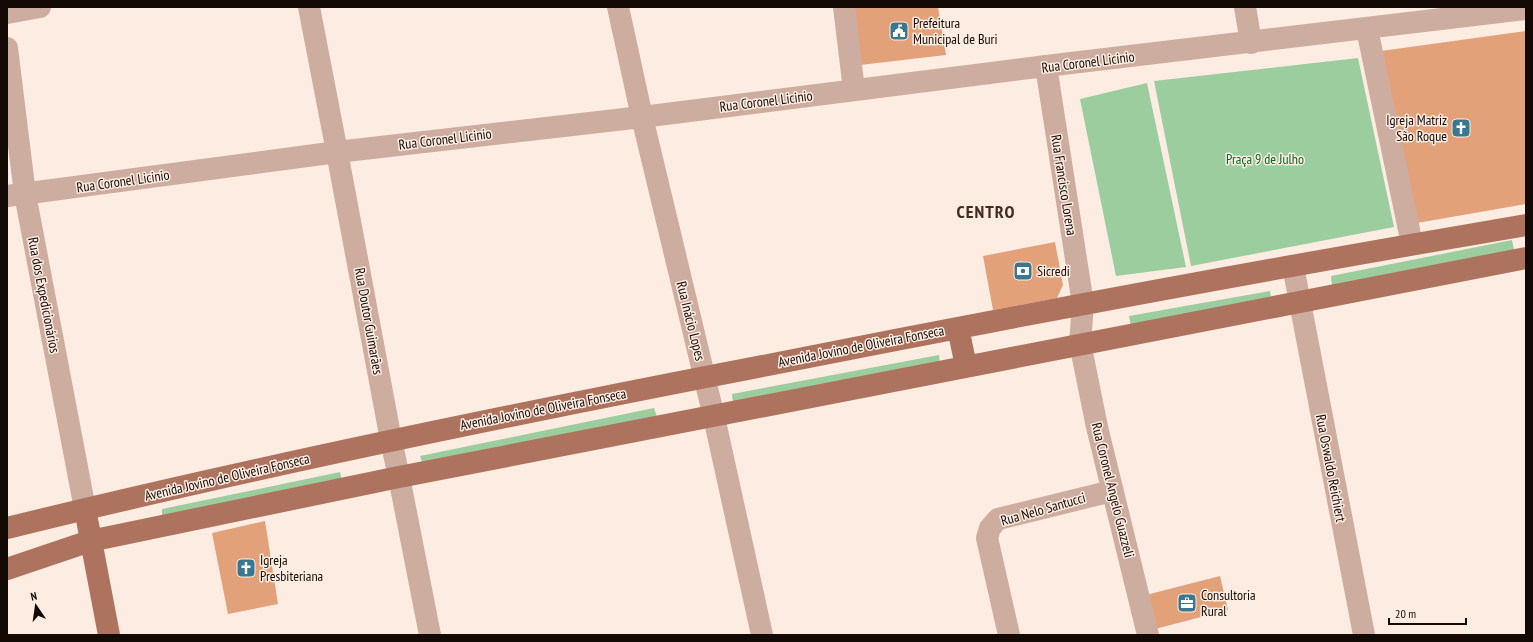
<svg xmlns="http://www.w3.org/2000/svg" width="1533" height="642" font-family="'PT Sans Narrow',sans-serif">
  <style>
    .green { fill: #9bcd9f }
    .building { fill: #e2a179 }
    .lines { fill: none; stroke-linecap: round; stroke-linejoin: round }
    .minor { stroke: #ceada1; stroke-width: 22 }
    .major { stroke: #ae735f; stroke-width: 22 }
    .labels { text-anchor: middle; dominant-baseline: central; stroke-width: 3; stroke-linejoin: round; paint-order: stroke }
    .poi-label { font-size: 14px; fill: #130a05; stroke: #fdece1; text-anchor: start }
    .street-label { font-size: 14px; fill: #130a05; stroke: #fdece1 }
    .park-label { font-size: 14px; fill: #0b6424; stroke: #fdece1 }
    .district-label { font-size: 18px; font-weight: bold; letter-spacing: 1px; fill: #422c1f; stroke: #fdece1 }
  </style>
  <rect width="100%" height="100%" fill="#fdece1"/>
  <!-- green -->
  <path class="green" d="M1358 58 1394 227 1191 266 1154 81Z
    M1147 83 1186 267 1116 276 1080 99Z
    M1512 240 1514 250 1332 285 1331 276Z
    M1270 291 1271 299 1131 326 1129 316Z
    M939 355 940 365 733 404 732 394Z
    M654 408 657 417 423 465 420 456Z
    M340 472 342 481 162 518V509Z"/>
  <!-- building -->
  <path class="building" d="M853 7H938L946 55 860 65Z
    M1526 31V204L1417 223 1381 51Z
    M1055 242 1063 285 1057 298 993 310 983 256Z
    M265 521 278 604 228 614 212 533Z
    M1220 576 1228 610 1155 629 1146 595Z"/>
  <g class="lines">
    <!-- minor -->
    <path class="minor" d="M309 7 337 152 391 440 399 477 430 635
      M618 7 642 117 714 417 762 635
      M844 7 854 90
      M1245 7 1251 43
      M7 13 40 7
      M1367 29 1412 244
      M7 48 25 194 85 509
      M1046 66 1083 304 1080 343 1097 427 1148 635
      M7 196 337 152 642 117 1046 66 1526 9
      M1293 266 1364 635
      M1009 635 987 538 990 528 998 519 1112 491"/>
    <!-- major -->
    <path class="major" d="M958 328 966 366
      M85 509 109 635
      M7 528C259 466 513 414 768 365 1020 315 1273 268 1526 225
      M7 569 90 541 399 477 1526 258"/>
  </g>
  <!-- icons -->
  <defs>
    <symbol id="civic-square" viewBox="-11 -11 22 22"><rect x="-9" y="-9" width="18" height="18" rx="4" fill="#3b788f" stroke="#fdece1"/><path d="M-.6-6.5H3V-4.5H.6V-3L4-1V1h2V6H-6V1h2V-1L-.6-3ZM-1.2 2.5V6h2.4V2.5Z" fill="#fff"/></symbol>
    <symbol id="church-square" viewBox="-11 -11 22 22"><rect x="-9" y="-9" width="18" height="18" rx="4" fill="#3b788f" stroke="#fdece1"/><path d="M-1.2-6h2.4v3.5h3.3v2.4h-3.3V6h-2.4V-.1h-3.3v-2.4h3.3Z" fill="#fff"/></symbol>
    <symbol id="bank-square" viewBox="-11 -11 22 22"><rect x="-9" y="-9" width="18" height="18" rx="4" fill="#3b788f" stroke="#fdece1"/><path d="M-6-4H6V4H-6ZM0-2.3a2.3 2.3 0 1 0 0 4.6a2.3 2.3 0 1 0 0-4.6Z" fill="#fff"/></symbol>
    <symbol id="office-square" viewBox="-11 -11 22 22"><rect x="-9" y="-9" width="18" height="18" rx="4" fill="#3b788f" stroke="#fdece1"/><path d="M-6-3h4V-5.5h4V-3h4V5H-6ZM-1-4.5V-3h2v-1.5ZM-6 0V1H6V0Z" fill="#fff"/></symbol>
  </defs>
  <g fill-rule="evenodd">
    <use href="#civic-square" x="888" y="20" width="22" height="22"/>
    <use href="#church-square" x="1450" y="117" width="22" height="22"/>
    <use href="#bank-square" x="1012" y="260" width="22" height="22"/>
    <use href="#church-square" x="235" y="557" width="22" height="22"/>
    <use href="#office-square" x="1176" y="592" width="22" height="22"/>
  </g>
  <g class="labels">
    <!-- poi labels -->
    <g class="poi-label">
      <text x="913" y="23">Prefeitura<tspan x="913" dy="16">Municipal de Buri</tspan></text>
      <text x="1447" y="120" text-anchor="end">Igreja Matriz<tspan x="1447" dy="16">São Roque</tspan></text>
      <text x="1037" y="271">Sicredi</text>
      <text x="260" y="560">Igreja<tspan x="260" dy="16">Presbiteriana</tspan></text>
      <text x="1201" y="595">Consultoria<tspan x="1201" dy="16">Rural</tspan></text>
    </g>
    <!-- street labels -->
    <g class="street-label">
      <text transform="translate(1088 62) rotate(-7)">Rua Coronel Licinio</text>
      <text transform="translate(766 101) rotate(-7)">Rua Coronel Licinio</text>
      <text transform="translate(445 139) rotate(-7)">Rua Coronel Licinio</text>
      <text transform="translate(123 181) rotate(-8)">Rua Coronel Licinio</text>
      <text transform="translate(1064 185) rotate(81)">Rua Francisco Lorena</text>
      <text transform="translate(44 295) rotate(79)">Rua dos Expedicionários</text>
      <text transform="translate(369 321) rotate(80)">Rua Doutor Guimarães</text>
      <text transform="translate(691 321) rotate(76)">Rua Inácio Lopes</text>
      <text transform="translate(861 346) rotate(-11)">Avenida Jovino de Oliveira Fonseca</text>
      <text transform="translate(543 409) rotate(-11)">Avenida Jovino de Oliveira Fonseca</text>
      <text transform="translate(1331 468) rotate(79)">Rua Oswaldo Reichiert</text>
      <text transform="translate(227 477) rotate(-13)">Avenida Jovino de Oliveira Fonseca</text>
      <text transform="translate(1113 490) rotate(76)">Rua Coronel Angelo Guazzeli</text>
      <text transform="translate(1043 509) rotate(-16)">Rua Nelo Santucci</text>
    </g>
    <!-- park labels -->
    <g class="park-label">
      <text x="1265" y="159">Praça 9 de Julho</text>
    </g>
    <!-- district labels -->
    <g class="district-label">
      <text x="986" y="211">CENTRO</text>
    </g>
  </g>
  <!-- border -->
  <rect width="1533" height="642" fill="none" stroke="#130a05" stroke-width="16"/>
  <!-- north arrow -->
  <g transform="translate(36 606) rotate(347)" stroke="#fdece1" stroke-width="3" paint-order="stroke">
  <path d="M0-3L7 15L0 10L-7 15Z" fill="#130a05"/>
  <text y="-6" font-size="11" font-weight="bold" text-anchor="middle" fill="#130a05">N</text>
  </g>
  <!-- scale -->
  <path d="M1389 618v6h77v-6" fill="none" stroke="#130a05" stroke-width="2"/>
  <text x="1395" y="618" font-size="12" fill="#130a05" stroke="#fdece1" stroke-width="3" paint-order="stroke">20 m</text>
</svg>
